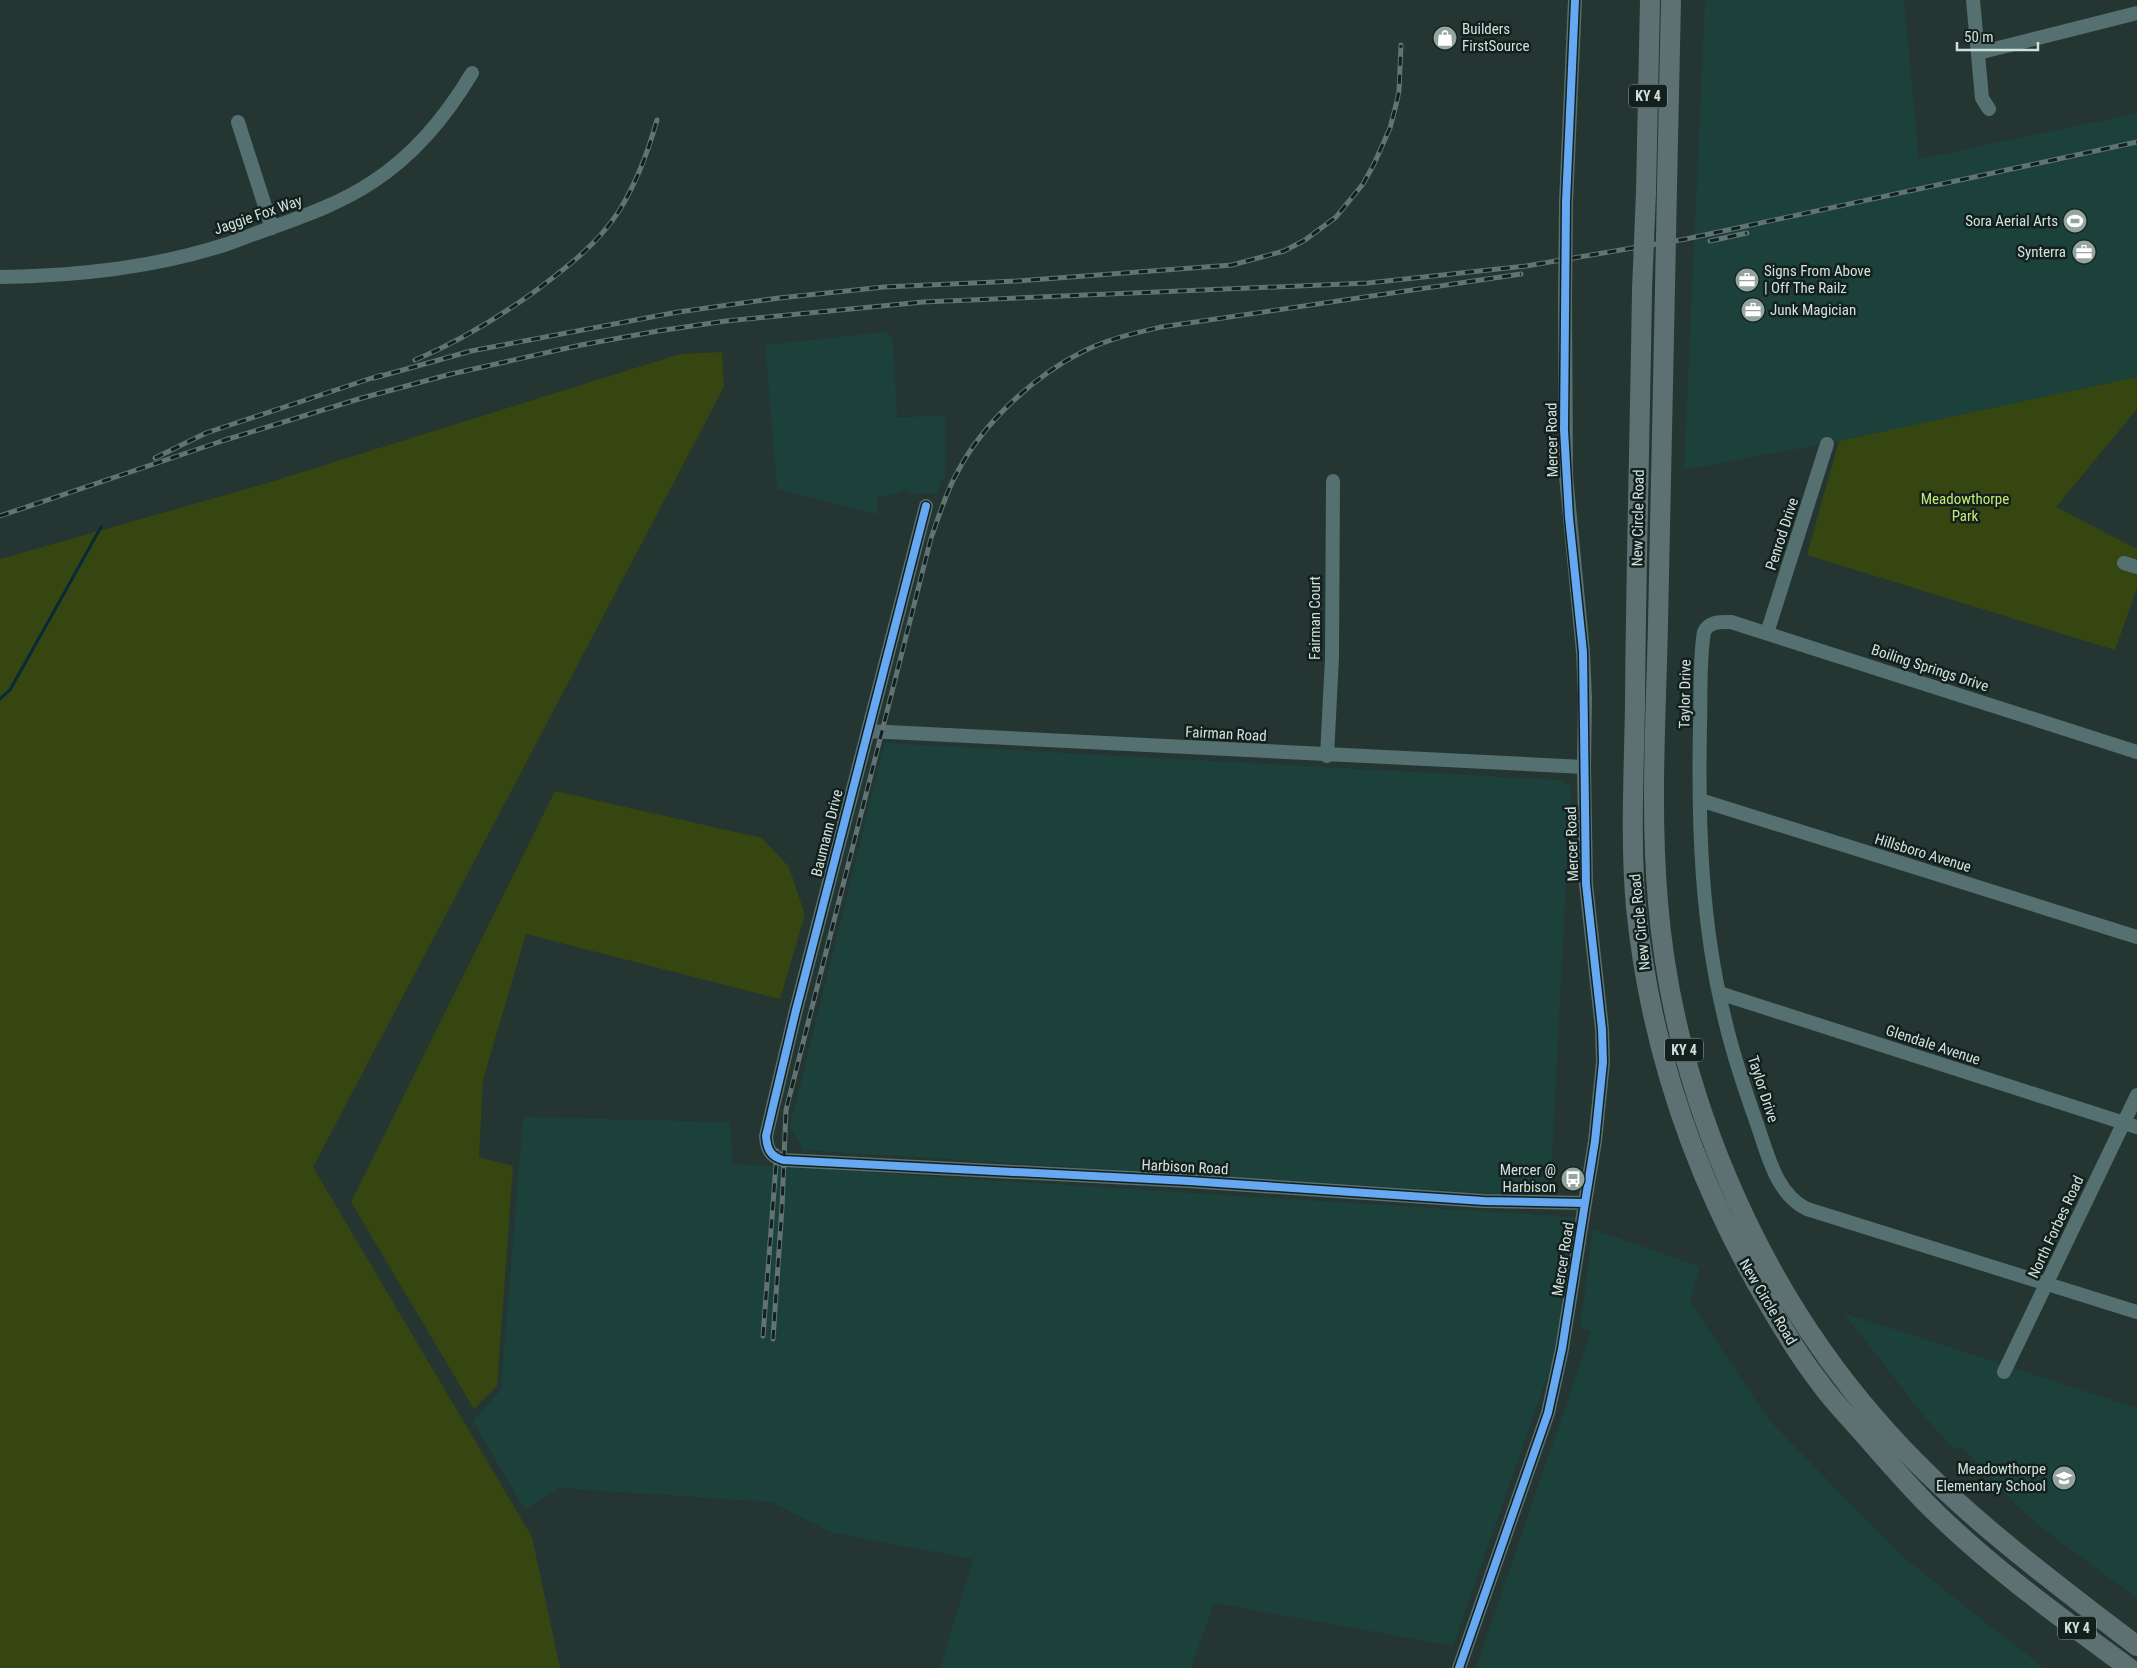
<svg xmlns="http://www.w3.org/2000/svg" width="2137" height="1668" font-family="'Roboto Condensed',sans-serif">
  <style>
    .built { fill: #1c413a }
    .green { fill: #364611 }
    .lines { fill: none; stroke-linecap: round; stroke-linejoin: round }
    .stream { stroke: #082a38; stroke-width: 3 }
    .minor { stroke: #547071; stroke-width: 14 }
    .highway { stroke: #5d7172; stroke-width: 20 }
    .rail-casing { stroke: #607474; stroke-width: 5 }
    .rail { stroke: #13201d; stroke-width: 3; stroke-dasharray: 9; stroke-linecap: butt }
    .minor-bridge { stroke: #547071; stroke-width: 14 }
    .highway-bridge { stroke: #5d7172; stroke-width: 20 }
    .cycleway-casing { stroke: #13201d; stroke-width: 11 }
    .cycleway { stroke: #66a8f1; stroke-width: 8 }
    .labels { text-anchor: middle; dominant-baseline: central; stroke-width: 5; stroke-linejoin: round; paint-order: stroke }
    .shield { fill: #13201d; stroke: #97a7a3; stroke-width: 1 }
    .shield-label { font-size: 14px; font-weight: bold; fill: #d0e1dc }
    .poi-label { font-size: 15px; fill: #d0e1dc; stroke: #13201d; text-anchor: end }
    .street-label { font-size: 15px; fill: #d0e1dc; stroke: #13201d }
    .park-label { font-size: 15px; fill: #c6ea72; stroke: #13201d }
  </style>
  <rect width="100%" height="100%" fill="#253532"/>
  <!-- built -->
  <path class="built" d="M1705 0H1904L1919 159 2137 113V377L1839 441 1684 470Z
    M885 332 893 339 897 417 945 416 946 471 937 493 912 494 906 489 892 495 877 496V514L777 489 765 345Z
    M885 743 1560 780 1571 787 1550 1197 803 1150 790 1126Z
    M523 1117 730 1122 733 1164 1574 1217 1554 1357 1453 1646 1214 1603 1191 1668H940L973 1559 833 1533 771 1502 560 1488 525 1510 473 1421 501 1390Z
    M1593 1229 1700 1267 1690 1302 1767 1418 1903 1557 2044 1668H1476L1591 1331 1580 1328Z
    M1844 1313 2137 1408V1598L2044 1530 2017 1506 1961 1446 1955 1450 1923 1415Z"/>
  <!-- green -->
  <path class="green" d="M722 352 724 387 313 1167 532 1537 560 1668H0V559L264 484 680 354Z
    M2137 377V409L2056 507 2137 549V588L2115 650 1807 555 1839 441Z
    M555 791 762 838 789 867 805 915 780 999 526 934 483 1080 479 1157 513 1166 497 1386 474 1409 351 1202Z"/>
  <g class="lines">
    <!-- stream -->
    <path class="stream" d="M0 699 10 690 101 527"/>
    <!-- minor -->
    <path class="minor" d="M1973 0 1982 98 1989 109
      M1978 53 2137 13
      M238 122 272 228
      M1566 202 1575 0
      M0 277C74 276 153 268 224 245 240 240 255 233 271 228 307 215 341 203 374 181 415 154 447 115 472 73
      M926 506 795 1014 766 1136C767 1149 770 1156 783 1160L1189 1181 1484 1201 1585 1203
      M2124 563 2137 567
      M1767 633 1827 444
      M868 731 1584 767
      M2137 752 1731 622C1720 622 1709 621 1704 632 1699 662 1701 695 1700 726 1698 824 1701 924 1725 1020 1733 1055 1745 1090 1757 1124 1768 1155 1776 1194 1807 1209L2137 1312
      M1327 756 1332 658 1333 481
      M1700 800 2137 937
      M1719 993 2137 1127
      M2004 1372 2137 1095
      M1459 1668 1548 1413 1562 1349 1585 1203 1595 1141 1603 1062 1602 1029 1586 884 1584 767 1585 698 1583 652 1566 476 1565 301"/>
    <!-- highway -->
    <path class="highway" d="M1667 187 1671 0
      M1646 192 1650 0
      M1665 286C1663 399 1660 512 1658 624 1656 717 1650 810 1658 902 1673 1087 1754 1279 1876 1419 1952 1507 2045 1576 2137 1646
      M1642 290C1640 428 1636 566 1635 704 1634 772 1630 840 1636 907 1650 1048 1694 1176 1765 1298 1782 1327 1799 1356 1820 1383 1832 1400 1847 1415 1860 1430 1883 1456 1905 1482 1929 1506 1989 1566 2060 1617 2129 1668"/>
    <defs>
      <path id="rail" d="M1710 241 1747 233
        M415 360C458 342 496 319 534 292 566 268 597 245 619 211 637 182 648 152 657 120
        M374 378 471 351 678 312 779 298 884 287 1017 281 1232 265 1284 251 1305 240 1336 217 1363 184 1374 164 1390 128 1396 105 1399 91 1401 45
        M155 458 206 433 381 375
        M0 516 225 440 362 398 451 374 581 345 658 331 726 321 923 302 1368 283 1526 266 1686 239 2137 142
        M763 1336 777 1151
        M773 1339 782 1207 786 1110 931 538C939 516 946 492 958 471 984 422 1035 375 1084 351 1108 339 1135 333 1161 327L1521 274"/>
    </defs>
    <!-- rail casing -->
    <use href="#rail" class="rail-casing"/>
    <!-- rail -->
    <use href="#rail" class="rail"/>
    <!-- minor-bridge -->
    <path class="minor-bridge" d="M1565 301 1566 202"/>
    <!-- highway-bridge -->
    <path class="highway-bridge" d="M1665 286 1667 187
      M1642 290 1646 192"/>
    <defs>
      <path id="cycleway" d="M926 506 795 1014 766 1136C767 1149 770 1156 783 1160L1189 1181 1484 1201 1585 1203
        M1459 1668 1548 1413 1562 1349 1585 1203 1595 1141 1603 1062 1602 1029 1586 884 1583 652 1569 517 1564 429 1566 202 1575 0"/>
    </defs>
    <!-- cycleway casing -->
    <use href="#cycleway" class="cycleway-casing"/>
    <!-- cycleway -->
    <use href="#cycleway" class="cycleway"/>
  </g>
  <!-- icons -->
  <defs>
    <symbol id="shop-disc" viewBox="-11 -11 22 22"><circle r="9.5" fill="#94a5a0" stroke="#13201d"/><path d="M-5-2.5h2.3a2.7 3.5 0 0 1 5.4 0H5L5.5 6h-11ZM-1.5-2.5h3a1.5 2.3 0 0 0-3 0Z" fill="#fff"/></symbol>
    <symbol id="stadium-disc" viewBox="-11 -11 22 22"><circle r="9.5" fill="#94a5a0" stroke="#13201d"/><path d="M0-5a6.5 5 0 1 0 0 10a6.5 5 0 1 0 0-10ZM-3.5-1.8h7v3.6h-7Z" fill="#fff"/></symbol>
    <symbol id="office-disc" viewBox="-11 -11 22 22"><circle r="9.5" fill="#94a5a0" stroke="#13201d"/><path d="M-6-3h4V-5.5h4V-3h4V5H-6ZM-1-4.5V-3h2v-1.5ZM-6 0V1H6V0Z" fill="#fff"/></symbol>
    <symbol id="bus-disc" viewBox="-11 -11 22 22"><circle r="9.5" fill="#94a5a0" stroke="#13201d"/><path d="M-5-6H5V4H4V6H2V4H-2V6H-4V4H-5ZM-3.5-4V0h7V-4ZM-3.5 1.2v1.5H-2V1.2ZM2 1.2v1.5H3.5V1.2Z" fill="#fff"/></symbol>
    <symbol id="school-disc" viewBox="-11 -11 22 22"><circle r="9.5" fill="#94a5a0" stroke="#13201d"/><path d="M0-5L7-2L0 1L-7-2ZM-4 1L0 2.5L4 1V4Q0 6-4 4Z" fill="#fff"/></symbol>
  </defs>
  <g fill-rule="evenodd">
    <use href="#shop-disc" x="1431" y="24" width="28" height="28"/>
    <use href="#stadium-disc" x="2061" y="207" width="28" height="28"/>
    <use href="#office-disc" x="2070" y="238" width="28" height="28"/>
    <use href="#office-disc" x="1733" y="266" width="28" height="28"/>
    <use href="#office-disc" x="1739" y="296" width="28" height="28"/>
    <use href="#bus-disc" x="1559" y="1165" width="28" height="28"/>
    <use href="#school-disc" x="2050" y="1464" width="28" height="28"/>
  </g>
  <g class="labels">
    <!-- shield labels -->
    <g class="shield">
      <rect x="1629" y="84.5" width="38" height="23" rx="4"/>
      <rect x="1665" y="1038.5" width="38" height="23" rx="4"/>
      <rect x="2058" y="1616.5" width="38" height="23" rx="4"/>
    </g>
    <g class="shield-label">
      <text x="1648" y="96">KY 4</text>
      <text x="1684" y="1050">KY 4</text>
      <text x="2077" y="1628">KY 4</text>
    </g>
    <!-- poi labels -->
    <g class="poi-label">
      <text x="1462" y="29" text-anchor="start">Builders<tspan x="1462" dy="17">FirstSource</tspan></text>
      <text x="2058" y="221">Sora Aerial Arts</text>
      <text x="2066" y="252">Synterra</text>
      <text x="1764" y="271" text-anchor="start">Signs From Above<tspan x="1764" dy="17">| Off The Railz</tspan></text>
      <text x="1770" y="310" text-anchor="start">Junk Magician</text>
      <text x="1556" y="1170">Mercer @<tspan x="1556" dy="17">Harbison</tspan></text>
      <text x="2046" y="1469">Meadowthorpe<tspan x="2046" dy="17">Elementary School</tspan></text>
    </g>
    <!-- street labels -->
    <g class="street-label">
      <text transform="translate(258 215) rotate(-19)">Jaggie Fox Way</text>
      <text transform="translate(1552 440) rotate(-91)">Mercer Road</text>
      <text transform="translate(1638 518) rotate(-89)">New Circle Road</text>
      <text transform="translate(1782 534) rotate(-72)">Penrod Drive</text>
      <text transform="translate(1315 618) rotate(-90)">Fairman Court</text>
      <text transform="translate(1930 668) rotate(18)">Boiling Springs Drive</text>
      <text transform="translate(1685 694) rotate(-89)">Taylor Drive</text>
      <text transform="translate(1226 734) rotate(3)">Fairman Road</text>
      <text transform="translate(827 833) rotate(-76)">Baumann Drive</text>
      <text transform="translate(1572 844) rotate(-92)">Mercer Road</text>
      <text transform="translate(1923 853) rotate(17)">Hillsboro Avenue</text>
      <text transform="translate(1640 922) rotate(-96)">New Circle Road</text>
      <text transform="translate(1933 1045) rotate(18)">Glendale Avenue</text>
      <text transform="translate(1763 1089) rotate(72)">Taylor Drive</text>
      <text transform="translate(1185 1167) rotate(3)">Harbison Road</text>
      <text transform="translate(2056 1227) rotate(-65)">North Forbes Road</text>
      <text transform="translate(1563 1259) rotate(-81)">Mercer Road</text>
      <text transform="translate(1768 1302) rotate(59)">New Circle Road</text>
    </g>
    <!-- park labels -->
    <g class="park-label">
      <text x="1965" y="499">Meadowthorpe<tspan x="1965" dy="17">Park</tspan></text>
    </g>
  </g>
  <!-- scale -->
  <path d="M1957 42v8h81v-8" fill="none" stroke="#d0e1dc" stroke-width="2.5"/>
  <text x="1964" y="42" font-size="15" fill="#d0e1dc" stroke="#13201d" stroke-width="4" paint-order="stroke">50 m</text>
</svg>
